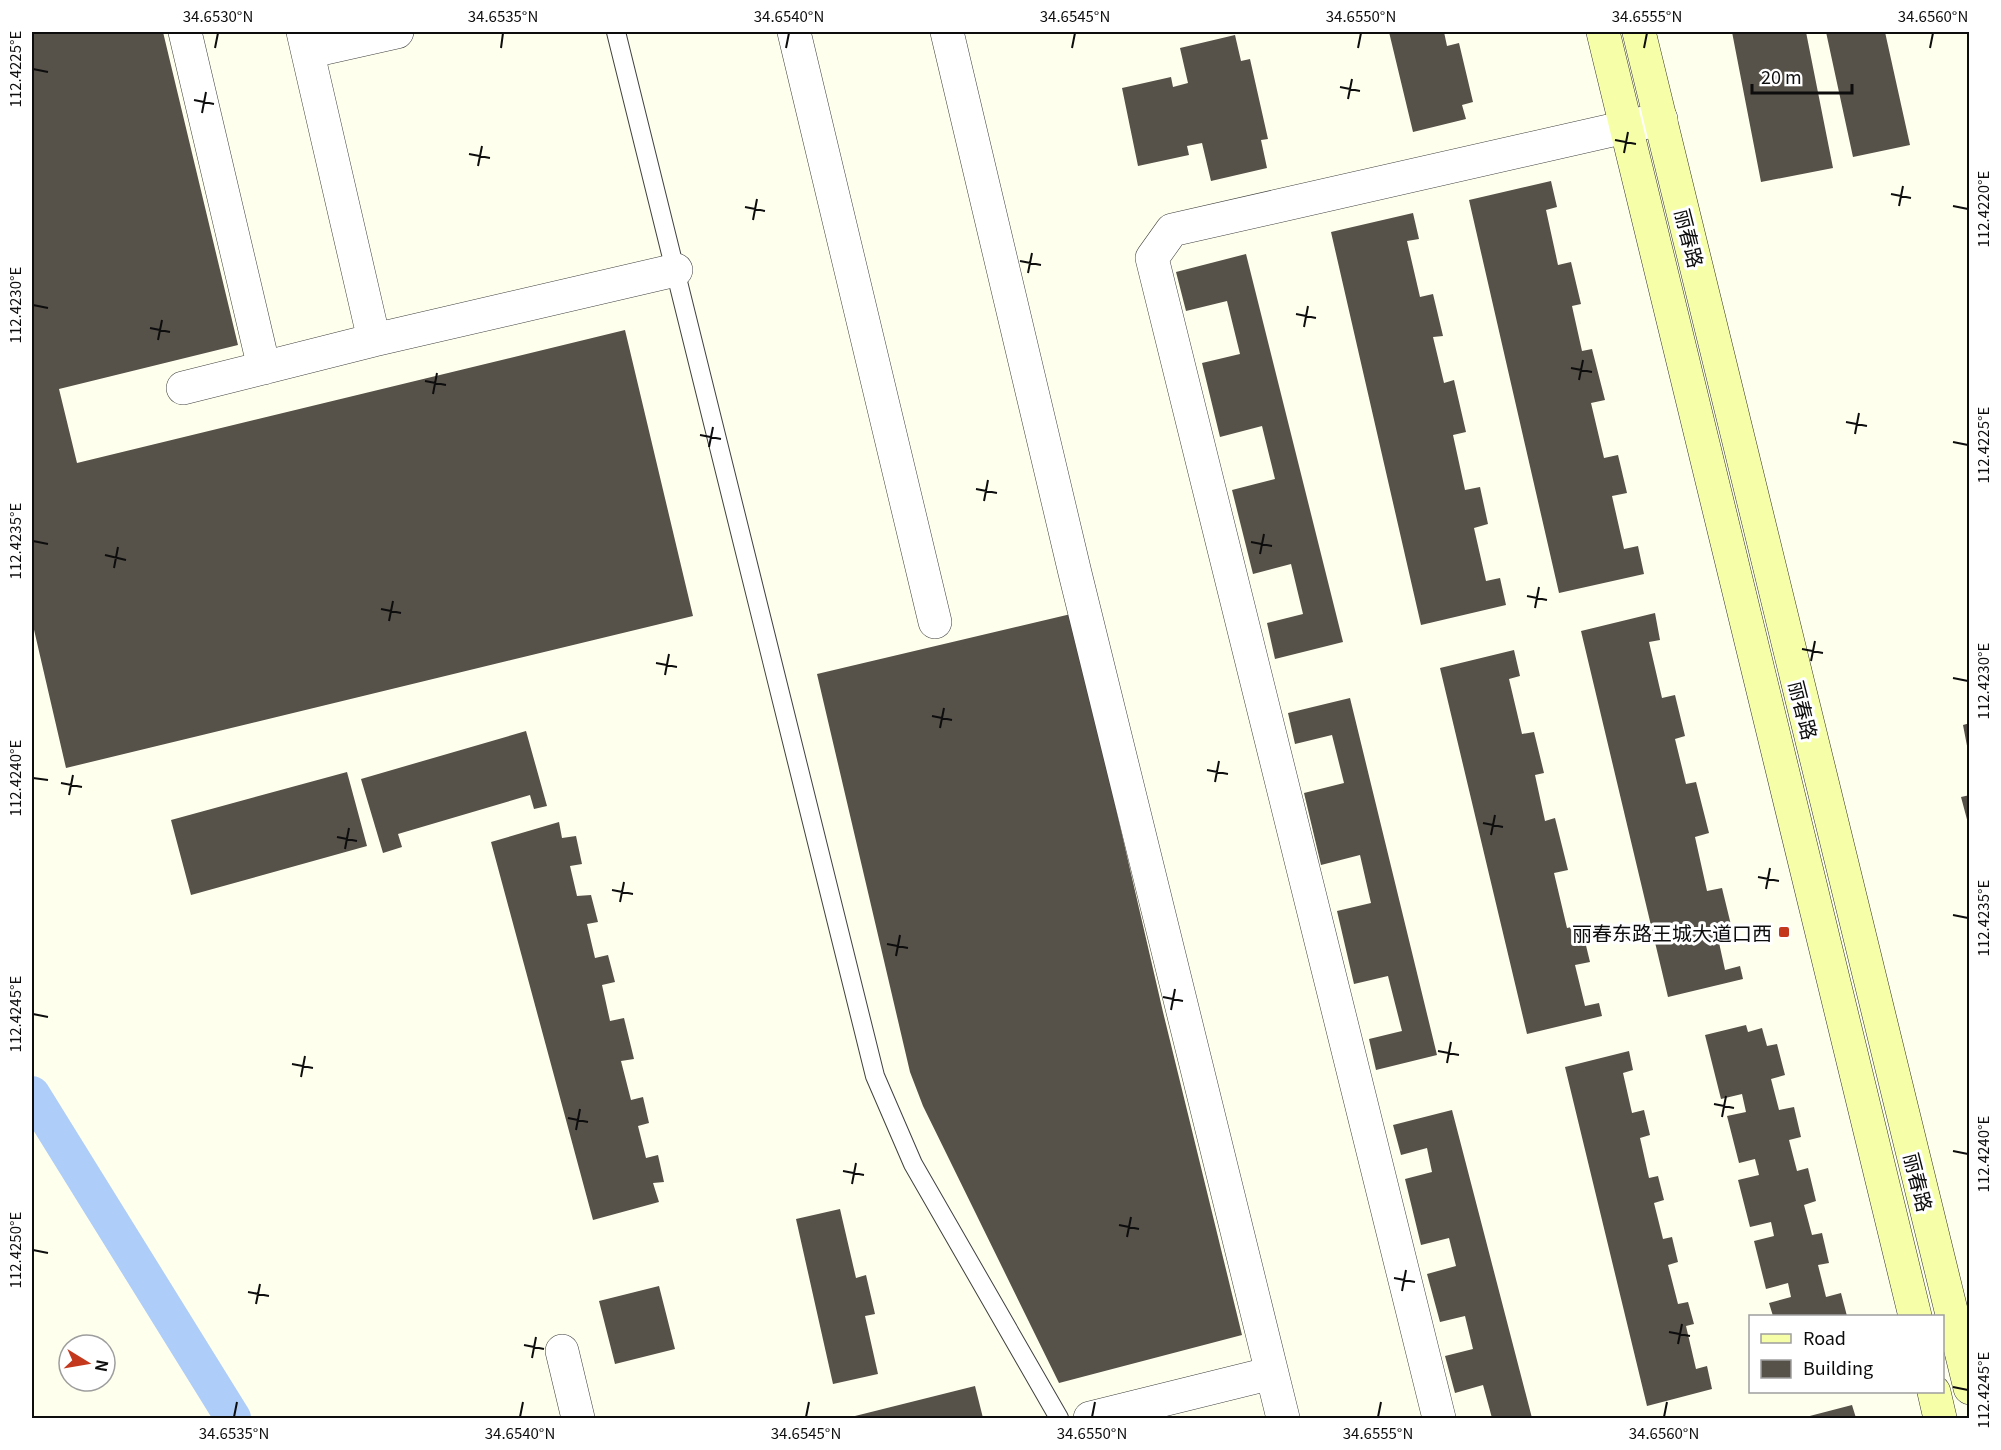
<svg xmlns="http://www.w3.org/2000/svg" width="2001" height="1450" font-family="Georgia,'Noto Sans SC',serif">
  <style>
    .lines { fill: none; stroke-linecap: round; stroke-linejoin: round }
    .canal { stroke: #aecdf9; stroke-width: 36 }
    .building { fill: #565149 }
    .lane-casing { stroke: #404040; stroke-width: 20 }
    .street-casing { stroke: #404040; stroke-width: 34 }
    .secondary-casing { stroke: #2f2f2f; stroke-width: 34 }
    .lane { stroke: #fff; stroke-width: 18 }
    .street { stroke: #fff; stroke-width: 33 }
    .secondary { stroke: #f6ffa8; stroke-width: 33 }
    .ticks { fill: none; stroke: #0d0d0d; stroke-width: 2 }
    .poi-dot { fill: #c4391d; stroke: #fff; stroke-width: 2 }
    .labels { text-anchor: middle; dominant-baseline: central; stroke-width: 6; stroke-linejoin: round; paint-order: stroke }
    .street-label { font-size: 20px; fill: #0d0d0d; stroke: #fff }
    .poi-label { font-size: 20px; fill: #0d0d0d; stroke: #fff; text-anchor: end }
    .neatline { fill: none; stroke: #0d0d0d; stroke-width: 2 }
    .ticks-label { font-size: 15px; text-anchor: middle; fill: #0d0d0d }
  </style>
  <rect width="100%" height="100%" fill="#ffffed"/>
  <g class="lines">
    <!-- canal -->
    <path class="canal" d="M32 1094 233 1418"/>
  </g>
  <!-- building -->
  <path class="building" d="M32 32H163L238 345 59 389 77 463 625 330 693 616 66 768 32 621Z
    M1389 32H1444L1447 46 1459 43 1473 102 1462 105 1466 119 1413 132Z
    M1732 32H1806L1833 168 1761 182Z
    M1826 32H1885L1910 145 1853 157Z
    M1235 35 1241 61 1250 59 1268 139 1261 140 1267 168 1211 181 1202 143 1187 146 1189 155 1138 166 1122 88 1171 77 1173 87 1188 83 1180 48Z
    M1551 181 1557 207 1546 210 1558 265 1571 262 1581 304 1572 306 1582 351 1592 349 1605 400 1591 403 1604 458 1618 455 1627 493 1612 496 1624 549 1638 546 1644 574 1559 593 1469 200Z
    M1413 213 1419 239 1407 241 1420 297 1433 294 1443 336 1433 337 1444 383 1454 380 1466 432 1453 435 1465 490 1480 487 1488 524 1474 528 1486 581 1500 578 1506 605 1421 625 1331 232Z
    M1246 254 1343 642 1275 659 1267 623 1303 614 1291 564 1253 574 1232 490 1275 479 1262 426 1220 437 1202 363 1240 354 1227 301 1186 311 1176 272Z
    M1655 613 1660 640 1649 642 1662 698 1675 695 1685 736 1675 739 1686 784 1696 782 1709 833 1695 837 1707 891 1722 888 1731 925 1716 929 1725 970 1740 966 1743 979 1668 997 1581 631Z
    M1071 614 1163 1012 1242 1335 1059 1383 923 1106 910 1072 817 674Z
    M1514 650 1520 676 1509 679 1522 734 1534 732 1544 773 1535 775 1545 821 1555 818 1568 870 1554 873 1567 928 1581 925 1590 962 1575 965 1585 1006 1599 1003 1602 1016 1527 1034 1440 668Z
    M1350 698 1437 1055 1376 1070 1369 1039 1402 1031 1388 976 1354 984 1337 911 1371 903 1360 855 1321 865 1304 793 1344 783 1332 735 1295 744 1288 713Z
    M1970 723V751H1968L1963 725Z
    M526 731 547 806 534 809 530 795 398 834 402 847 383 853 361 779Z
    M347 772 367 846 191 895 171 820Z
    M1970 795V827H1969L1961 797Z
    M559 822 562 838 576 836 582 864 570 866 577 896 591 895 598 922 587 924 595 958 608 955 615 982 602 985 610 1021 624 1018 634 1059 621 1061 631 1100 643 1097 649 1123 638 1126 646 1158 658 1155 664 1182 653 1183 659 1202 593 1220 491 842Z
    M1746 1025 1748 1032 1762 1028 1767 1046 1777 1044 1785 1075 1771 1079 1779 1110 1794 1107 1801 1137 1789 1140 1797 1171 1808 1168 1816 1201 1804 1205 1812 1235 1822 1233 1829 1263 1818 1265 1826 1297 1841 1293 1847 1316H1773L1769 1303 1791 1297 1788 1283 1766 1289 1754 1241 1774 1236 1771 1222 1750 1227 1738 1180 1759 1175 1755 1159 1739 1163 1727 1116 1746 1112 1742 1094 1721 1099 1705 1035Z
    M1629 1051 1633 1070 1623 1073 1632 1113 1644 1110 1650 1135 1640 1138 1649 1178 1658 1176 1664 1200 1654 1203 1663 1239 1672 1237 1678 1262 1668 1265 1678 1304 1688 1302 1694 1324 1686 1326 1696 1369 1707 1366 1712 1389 1647 1406 1565 1067Z
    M1452 1110 1532 1418H1492L1483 1385 1455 1393 1445 1356 1473 1349 1465 1316 1440 1322 1427 1274 1456 1266 1449 1238 1421 1245 1405 1179 1432 1172 1427 1148 1401 1155 1393 1125Z
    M840 1209 856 1278 866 1275 875 1314 865 1316 878 1374 833 1384 796 1219Z
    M659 1286 675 1349 615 1364 599 1301Z
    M975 1386 983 1418H847Z
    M1852 1405 1856 1418H1802Z"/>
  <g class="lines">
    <defs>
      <path id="lane" d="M616 32 875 1076 913 1164 1059 1418"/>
      <path id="street" d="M185 32 264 368
        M303 32 374 340 676 270
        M794 32 935 622
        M947 32 1075 573 1283 1418
        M308 52 397 32
        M183 388 374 340
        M562 1351 578 1418
        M1090 1418 1272 1373
        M1439 1418 1152 258 1172 230 1661 119"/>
      <path id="secondary" d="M1603 32 1915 1316
        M1639 32 1970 1388
        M1934 1392 1940 1418"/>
    </defs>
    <!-- lane casing -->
    <use href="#lane" class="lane-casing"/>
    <!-- street casing -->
    <use href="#street" class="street-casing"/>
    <!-- secondary casing -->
    <use href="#secondary" class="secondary-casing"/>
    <!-- lane -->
    <use href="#lane" class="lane"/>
    <!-- street -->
    <use href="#street" class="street"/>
    <!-- secondary -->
    <use href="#secondary" class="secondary"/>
  </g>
  <!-- ticks -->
  <path class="ticks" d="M215 48 218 33M501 48 503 33M786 48 789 33M1072 48 1075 33M1358 48 1361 33M1644 48 1647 33M1930 48 1933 33M33 69 48 72M1340 87 1360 91M1348 99 1352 79M194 100 214 104M202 113 206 92M1615 140 1636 144M1624 153 1628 132M469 154 490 158M478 166 482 146M1891 194 1911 198M1899 206 1903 186M1953 206 1968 209M745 207 765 211M753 220 757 199M1020 261 1041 265M1028 273 1032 253M33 305 48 308M1296 314 1316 318M1304 327 1308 306M150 328 170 332M158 340 162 320M1571 368 1592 372M1579 380 1583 360M425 381 446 385M433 394 437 373M1846 422 1867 426M1855 434 1859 413M700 435 721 439M1953 442 1968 445M709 447 713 427M976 489 997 493M984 501 988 480M33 541 48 544M1251 542 1272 546M1260 554 1264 534M105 555 126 560M114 568 118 547M1527 596 1547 600M1535 608 1539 587M381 609 401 613M389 621 393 601M1802 649 1823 653M1811 661 1815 641M656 663 677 667M665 675 669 654M1953 678 1968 681M932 716 952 720M940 728 944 708M1207 770 1228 774M33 778 48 780M1215 782 1219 761M61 783 82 787M69 795 73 775M1483 823 1503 827M1491 835 1495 815M337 837 357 841M345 849 349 828M1758 877 1779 881M1766 889 1770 868M612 890 633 894M620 902 624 882M1953 915 1968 918M887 944 908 948M896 956 900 935M1163 997 1183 1001M1171 1010 1175 989M33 1014 48 1017M1438 1051 1459 1055M1447 1063 1451 1042M292 1064 313 1068M301 1077 305 1056M1714 1104 1734 1108M1722 1117 1726 1096M568 1118 588 1122M576 1130 580 1109M1953 1151 1968 1154M843 1171 864 1175M852 1184 856 1163M1119 1225 1139 1229M1127 1237 1131 1217M33 1250 48 1253M1394 1278 1415 1282M1402 1291 1406 1270M248 1292 269 1296M256 1304 260 1284M1669 1332 1690 1336M1678 1344 1682 1324M524 1345 544 1349M532 1358 536 1337M1953 1387 1968 1390M234 1417 237 1402M520 1417 523 1402M806 1417 809 1402M1092 1417 1095 1402M1378 1417 1381 1402M1664 1417 1667 1402"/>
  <!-- markers -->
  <rect class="poi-dot" x="1778" y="926" width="12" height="12" rx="3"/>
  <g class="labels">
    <!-- street labels -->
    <g class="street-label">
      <text transform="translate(1690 238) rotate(76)">丽春路</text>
      <text transform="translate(1804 710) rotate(76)">丽春路</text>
      <text transform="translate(1919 1182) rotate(76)">丽春路</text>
    </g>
    <!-- poi labels -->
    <g class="poi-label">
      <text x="1772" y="932">丽春东路王城大道口西</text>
    </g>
  </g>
  <!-- border -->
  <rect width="2001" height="1450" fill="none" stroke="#ffffff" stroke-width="66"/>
  <!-- legend -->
  <rect x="1749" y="1315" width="195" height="78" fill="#ffffff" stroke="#9e9e9e" stroke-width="1.5"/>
  <rect x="1761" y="1334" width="30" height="9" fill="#f6ffa8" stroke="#9e9e9e" stroke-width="1.5"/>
  <text x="1803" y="1345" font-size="18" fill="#0d0d0d">Road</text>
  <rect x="1761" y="1360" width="30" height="18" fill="#565149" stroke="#9e9e9e" stroke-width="1.5"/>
  <text x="1803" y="1375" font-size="18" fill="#0d0d0d">Building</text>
  <!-- north arrow -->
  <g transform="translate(87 1363) rotate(101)"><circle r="28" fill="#ffffff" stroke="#9e9e9e" stroke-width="1.5"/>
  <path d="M0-4.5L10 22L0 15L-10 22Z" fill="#c4391d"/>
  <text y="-9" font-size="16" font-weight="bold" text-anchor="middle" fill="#0d0d0d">N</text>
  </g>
  <!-- scale -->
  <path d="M1752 84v9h100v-9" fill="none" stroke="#0d0d0d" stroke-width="3"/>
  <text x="1761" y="84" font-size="18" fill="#0d0d0d" stroke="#ffffff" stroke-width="4.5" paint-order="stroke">20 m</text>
  <rect x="33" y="33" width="1935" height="1384" class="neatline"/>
  <g class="ticks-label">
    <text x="218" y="22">34.6530°N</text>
    <text x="503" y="22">34.6535°N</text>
    <text x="789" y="22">34.6540°N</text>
    <text x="1075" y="22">34.6545°N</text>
    <text x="1361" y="22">34.6550°N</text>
    <text x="1647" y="22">34.6555°N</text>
    <text x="1933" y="22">34.6560°N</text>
    <text transform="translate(16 69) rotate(-90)" y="5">112.4225°E</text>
    <text transform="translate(1984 209) rotate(-90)" y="5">112.4220°E</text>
    <text transform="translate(16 305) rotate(-90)" y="5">112.4230°E</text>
    <text transform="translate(1984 445) rotate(-90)" y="5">112.4225°E</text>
    <text transform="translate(16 541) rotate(-90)" y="5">112.4235°E</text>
    <text transform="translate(1984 681) rotate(-90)" y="5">112.4230°E</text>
    <text transform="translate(16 778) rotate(-90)" y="5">112.4240°E</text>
    <text transform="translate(1984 918) rotate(-90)" y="5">112.4235°E</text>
    <text transform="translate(16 1014) rotate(-90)" y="5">112.4245°E</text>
    <text transform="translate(1984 1154) rotate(-90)" y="5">112.4240°E</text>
    <text transform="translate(16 1250) rotate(-90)" y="5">112.4250°E</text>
    <text transform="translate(1984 1390) rotate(-90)" y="5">112.4245°E</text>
    <text x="234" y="1439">34.6535°N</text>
    <text x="520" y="1439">34.6540°N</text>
    <text x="806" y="1439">34.6545°N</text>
    <text x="1092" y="1439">34.6550°N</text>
    <text x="1378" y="1439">34.6555°N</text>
    <text x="1664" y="1439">34.6560°N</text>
  </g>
</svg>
